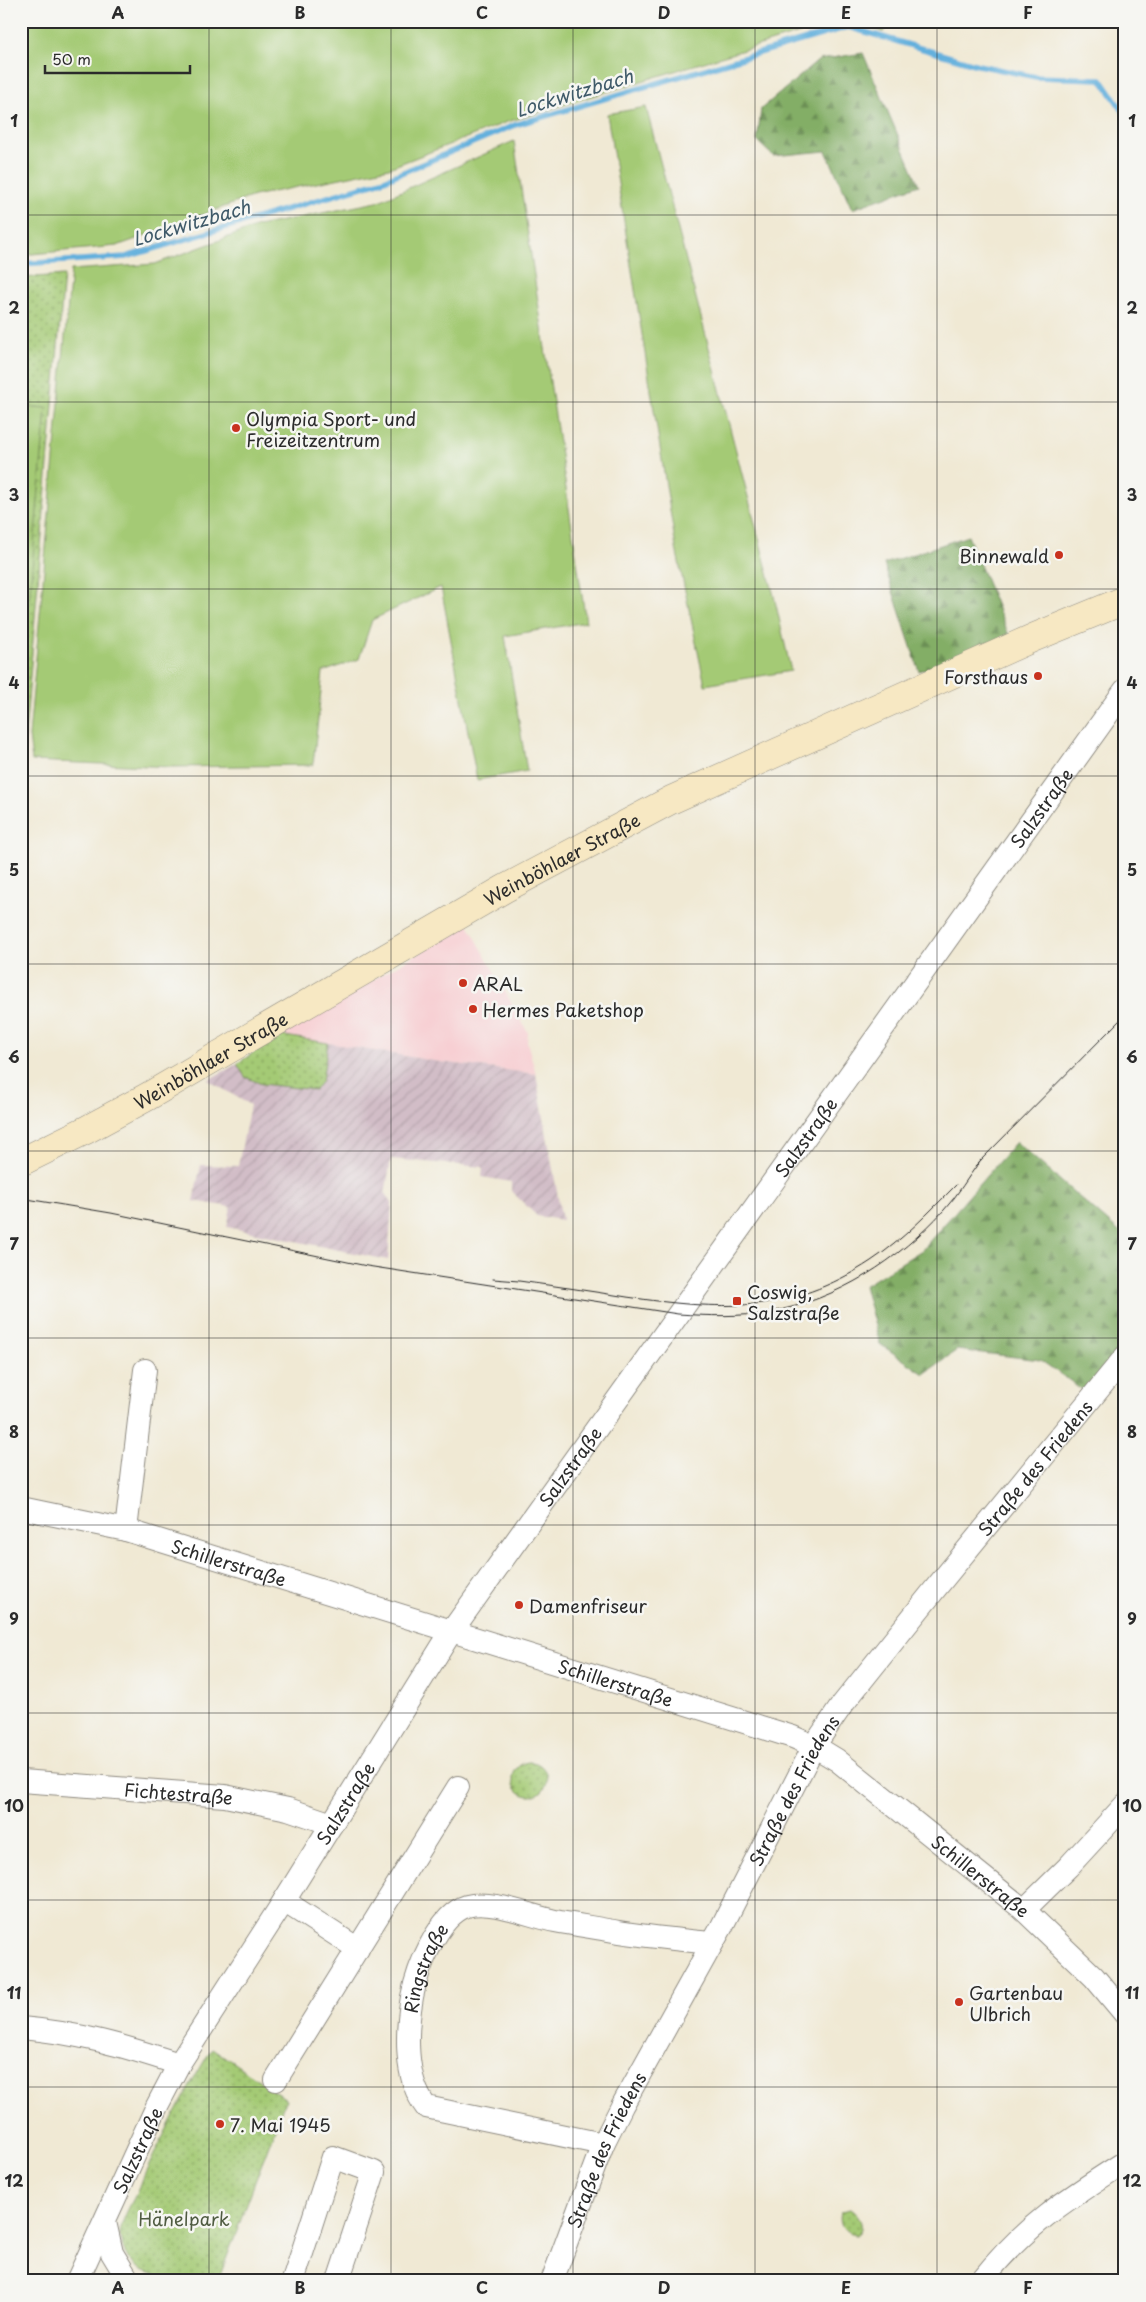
<svg xmlns="http://www.w3.org/2000/svg" width="1146" height="2302" font-family="'Playpen Sans',sans-serif">
  <style>
    .built { fill: #f7cfd3 }
    .industrial { fill: url(#industrial-furrows) }
    .grass { fill: url(#grass-dots); stroke: #687a50 }
    .forest { fill: url(#forest-firs); stroke: #576c48 }
    .garden { fill: #a4ca74; stroke: #687a50 }
    .lines { fill: none; stroke-linecap: round; stroke-linejoin: round }
    .stream { stroke: #64b0dd; stroke-width: 5.5 }
    .minor-casing { stroke: #8e8a80; stroke-width: 24 }
    .secondary-casing { stroke: #8e8a80; stroke-width: 29 }
    .minor { stroke: #fff; stroke-width: 22 }
    .secondary { stroke: #f7e8c3; stroke-width: 28 }
    .tram { stroke: #2b2b2b; stroke-width: 1 }
    .grid { fill: none; stroke: #2b2b2b; stroke-width: 1; stroke-opacity: 0.55 }
    .poi-dot { fill: #c8321e; stroke: #f6f6f2; stroke-width: 2 }
    .labels { text-anchor: middle; dominant-baseline: central; stroke-width: 5; stroke-linejoin: round; paint-order: stroke }
    .poi-label { font-size: 18px; fill: #2b2b2b; stroke: #f6f6f2; text-anchor: start }
    .street-label { font-size: 18px; fill: #2b2b2b; stroke: #f6f6f2 }
    .park-label { font-size: 18px; fill: #4f5b41; stroke: #f6f6f2 }
    .water-label { font-size: 19px; font-style: italic; fill: #3f5a69; stroke: #f6f6f2 }
    .neatline { fill: none; stroke: #2b2b2b; stroke-width: 2 }
    .grid-label { font-size: 16px; text-anchor: middle; font-weight: bold; fill: #2b2b2b }
  </style>
  <defs>
    <pattern id="industrial-furrows" width="10" height="10" patternUnits="userSpaceOnUse" patternTransform="scale(1.25)"><rect width="10" height="10" fill="#d2bdc7"/><path d="M-1 1l2-2M0 10L10 0M9 11l2-2" fill="none" stroke="#b4a3ab"/></pattern>
    <pattern id="grass-dots" width="8" height="8" patternUnits="userSpaceOnUse" patternTransform="scale(1.25)"><rect width="8" height="8" fill="#a4ca74"/><path d="M2 2h.1M6 6h.1" fill="none" stroke="#86a45f" stroke-width="1.8" stroke-linecap="round"/></pattern>
    <pattern id="forest-firs" width="22" height="20" patternUnits="userSpaceOnUse" patternTransform="scale(1.25)"><rect width="22" height="20" fill="#83ae66"/><path d="M5 1l3.5 6h-7zM16 11l3.5 6h-7z" fill="#6b8e54"/></pattern>
  </defs>
  <rect width="100%" height="100%" fill="#f6f6f2"/>
  <filter id="ink" filterUnits="userSpaceOnUse"><feTurbulence type="fractalNoise" baseFrequency=".02" numOctaves="2"/><feDisplacementMap in="SourceGraphic" scale="10" xChannelSelector="R" yChannelSelector="G"/><feConvolveMatrix kernelMatrix="1 2 1 2 8 2 1 2 1" color-interpolation-filters="sRGB"/></filter>
  <filter id="wash" filterUnits="userSpaceOnUse"><feTurbulence type="fractalNoise" baseFrequency=".0096" numOctaves="4" result="noise"/><feDisplacementMap in="SourceGraphic" scale="20" xChannelSelector="R" yChannelSelector="G"/><feGaussianBlur stdDeviation="1.12" result="paint"/><feColorMatrix in="noise" values="0 0 0 0 0 0 0 0 0 0 0 0 0 0 0 0 0 1.4 0 .05"/><feComposite in="paint" operator="in"/></filter>
  <g filter="url(#wash)">
    <rect width="100%" height="100%" fill="#f0e9d4"/>
    <!-- built -->
    <path class="built" d="M468 924 528 1033 527 1042 536 1074 440 1062 279 1035Z"/>
    <!-- industrial -->
    <path class="industrial" d="M328 1043 440 1062 536 1074 562 1220 537 1216 511 1191V1182L482 1177 483 1167 391 1159 385 1194 392 1203 388 1260 227 1227 231 1207 193 1201 201 1165 238 1166 250 1105 208 1080 237 1064 245 1077 262 1084 315 1090 322 1081Z"/>
    <!-- grass -->
    <path class="grass" d="M64 275 21 783V278Z
      M279 1035 328 1043 322 1081 315 1090 262 1084 245 1077 237 1064Z
      M513 1779a17 17 0 1 1 34 0a17 17 0 1 1-34 0Z
      M212 2048 286 2099 218 2281C195 2281 155 2281 136 2266 128 2260 121 2247 120 2236 120 2222 130 2206 136 2194 158 2143 184 2095 212 2048Z
      M850 2209C859 2215 867 2227 856 2235 843 2234 838 2224 841 2211Z"/>
    <!-- forest -->
    <path class="forest" d="M863 53 919 185 852 209 826 151 773 156 757 141 761 109 819 60Z
      M968 536 1011 640 919 671 884 564Z
      M1016 1142 1125 1237V1352L1089 1394 1040 1360 957 1350 924 1374 880 1344 864 1286 922 1250Z"/>
    <!-- garden -->
    <path class="garden" d="M21 21H839L507 122 389 168 254 196 117 246 21 255Z
      M854 21H893L883 32Z
      M646 107 774 596 791 671 705 685 676 548 607 114Z
      M514 141 586 622 505 636 527 771 477 780 441 587 372 620 359 659 323 672 313 765 172 767 32 761 29 736 71 270 155 264 258 226 377 202Z
      M21 406 46 408 22 682H21Z"/>
    <g class="lines">
      <!-- stream -->
      <path class="stream" d="M21 264 126 257 382 181 515 125 848 27 978 65 1036 77 1101 79 1125 114"/>
    </g>
  </g>
  <g filter="url(#ink)">
    <g class="lines">
      <defs>
        <g id="minor">
          <path id="s1" d="M21 1508 126 1530 793 1737 814 1746 837 1760 1024 1910 1094 1977 1125 2014"/>
          <path d="M126 1530 145 1370"/>
          <path id="s2" d="M21 1781 225 1796 288 1809 332 1824"/>
          <path d="M284 1901 358 1949"/>
          <path d="M1024 1910 1068 1867 1125 1805"/>
          <path d="M21 2028C80 2033 124 2046 179 2064"/>
          <path d="M276 2080 458 1787"/>
          <path id="s3" d="M603 2144 426 2107C404 2078 406 2031 412 1997 417 1970 438 1915 467 1906 491 1899 530 1916 555 1921 576 1925 597 1928 619 1932 650 1937 681 1940 712 1943"/>
          <path d="M105 2222 112 2253 129 2281"/>
          <path id="s4" d="M77 2281 157 2106 179 2064 284 1901 451 1632 1125 690"/>
          <path d="M293 2281 333 2157 374 2172 338 2281"/>
          <path id="s5" d="M552 2281 603 2144 622 2106 721 1928 814 1746 842 1705 935 1589 1125 1357"/>
          <path d="M981 2281C1025 2225 1067 2199 1125 2162"/>
        </g>
        <g id="secondary">
          <path id="s6" d="M21 1162 86 1130 147 1097 504 889 671 800 1035 637 1125 600"/>
        </g>
      </defs>
      <!-- minor casing -->
      <use href="#minor" class="minor-casing"/>
      <!-- secondary casing -->
      <use href="#secondary" class="secondary-casing"/>
      <!-- minor -->
      <use href="#minor" class="minor"/>
      <!-- secondary -->
      <use href="#secondary" class="secondary"/>
      <!-- tram -->
      <path class="tram" d="M975 1166 1125 1015
        M21 1198 111 1213 367 1266 678 1314C709 1316 739 1317 770 1312 837 1300 899 1260 944 1210 958 1195 968 1177 980 1161
        M493 1279 519 1281C555 1286 591 1291 627 1297 720 1310 789 1315 871 1261 903 1240 929 1212 956 1185"/>
    </g>
  </g>
  <!-- grid -->
  <path class="grid" d="M209 21V2281M391 21V2281M573 21V2281M755 21V2281M937 21V2281M21 215H1125M21 402H1125M21 589H1125M21 776H1125M21 964H1125M21 1151H1125M21 1338H1125M21 1525H1125M21 1713H1125M21 1900H1125M21 2087H1125"/>
  <!-- markers -->
  <g class="poi-dot">
    <circle cx="236" cy="428" r="5"/>
    <circle cx="1059" cy="555" r="5"/>
    <circle cx="1038" cy="676" r="5"/>
    <circle cx="463" cy="983" r="5"/>
    <circle cx="473" cy="1009" r="5"/>
    <rect x="732" y="1296" width="10" height="10" rx="2.5"/>
    <circle cx="519" cy="1605" r="5"/>
    <circle cx="959" cy="2002" r="5"/>
    <circle cx="220" cy="2124" r="5"/>
  </g>
  <g class="labels">
    <!-- poi labels -->
    <g class="poi-label">
      <text x="246" y="418">Olympia Sport- und<tspan x="246" dy="21">Freizeitzentrum</tspan></text>
      <text x="1049" y="555" text-anchor="end">Binnewald</text>
      <text x="1028" y="676" text-anchor="end">Forsthaus</text>
      <text x="473" y="983">ARAL</text>
      <text x="483" y="1009">Hermes Paketshop</text>
      <text x="747" y="1291">Coswig,<tspan x="747" dy="21">Salzstraße</tspan></text>
      <text x="529" y="1605">Damenfriseur</text>
      <text x="969" y="1992">Gartenbau<tspan x="969" dy="21">Ulbrich</tspan></text>
      <text x="230" y="2124">7. Mai 1945</text>
    </g>
    <!-- street labels -->
    <g class="street-label">
      <text stroke="none"><textPath href="#s4" startOffset="1764">Salzstraße</textPath></text>
      <text stroke="none"><textPath href="#s6" startOffset="620">Weinböhlaer Straße</textPath></text>
      <text stroke="none"><textPath href="#s6" startOffset="215">Weinböhlaer Straße</textPath></text>
      <text stroke="none"><textPath href="#s4" startOffset="1359">Salzstraße</textPath></text>
      <text stroke="none"><textPath href="#s4" startOffset="954">Salzstraße</textPath></text>
      <text stroke="none"><textPath href="#s5" startOffset="952">Straße des Friedens</textPath></text>
      <text stroke="none"><textPath href="#s1" startOffset="215">Schillerstraße</textPath></text>
      <text stroke="none"><textPath href="#s1" startOffset="620">Schillerstraße</textPath></text>
      <text stroke="none"><textPath href="#s5" startOffset="548">Straße des Friedens</textPath></text>
      <text stroke="none"><textPath href="#s2" startOffset="158">Fichtestraße</textPath></text>
      <text stroke="none"><textPath href="#s4" startOffset="549">Salzstraße</textPath></text>
      <text stroke="none"><textPath href="#s1" startOffset="1040">Schillerstraße</textPath></text>
      <text stroke="none"><textPath href="#s3" startOffset="326">Ringstraße</textPath></text>
      <text stroke="none"><textPath href="#s4" startOffset="144">Salzstraße</textPath></text>
      <text stroke="none"><textPath href="#s5" startOffset="142">Straße des Friedens</textPath></text>
    </g>
    <!-- park labels -->
    <g class="park-label">
      <text x="184" y="2218">Hänelpark</text>
    </g>
    <!-- water labels -->
    <g class="water-label">
      <text transform="translate(574 92) rotate(-17)">Lockwitzbach</text>
      <text transform="translate(191 222) rotate(-16)">Lockwitzbach</text>
    </g>
  </g>
  <!-- margin -->
  <rect width="1146" height="2302" fill="none" stroke="#f6f6f2" stroke-width="55"/>
  <!-- scale -->
  <path d="M45 65v8h145v-8" fill="none" stroke="#2b2b2b" stroke-width="2.5"/>
  <text x="52" y="65" font-size="15" fill="#2b2b2b" stroke="#f6f6f2" stroke-width="4" paint-order="stroke">50 m</text>
  <rect x="28" y="28" width="1090" height="2246" class="neatline"/>
  <g class="grid-label">
    <text x="118" y="19">A</text>
    <text x="300" y="19">B</text>
    <text x="482" y="19">C</text>
    <text x="664" y="19">D</text>
    <text x="846" y="19">E</text>
    <text x="1028" y="19">F</text>
    <text x="14" y="127">1</text>
    <text x="1132" y="127">1</text>
    <text x="14" y="314">2</text>
    <text x="1132" y="314">2</text>
    <text x="14" y="501">3</text>
    <text x="1132" y="501">3</text>
    <text x="14" y="689">4</text>
    <text x="1132" y="689">4</text>
    <text x="14" y="876">5</text>
    <text x="1132" y="876">5</text>
    <text x="14" y="1063">6</text>
    <text x="1132" y="1063">6</text>
    <text x="14" y="1250">7</text>
    <text x="1132" y="1250">7</text>
    <text x="14" y="1438">8</text>
    <text x="1132" y="1438">8</text>
    <text x="14" y="1625">9</text>
    <text x="1132" y="1625">9</text>
    <text x="14" y="1812">10</text>
    <text x="1132" y="1812">10</text>
    <text x="14" y="1999">11</text>
    <text x="1132" y="1999">11</text>
    <text x="14" y="2187">12</text>
    <text x="1132" y="2187">12</text>
    <text x="118" y="2294">A</text>
    <text x="300" y="2294">B</text>
    <text x="482" y="2294">C</text>
    <text x="664" y="2294">D</text>
    <text x="846" y="2294">E</text>
    <text x="1028" y="2294">F</text>
  </g>
</svg>
